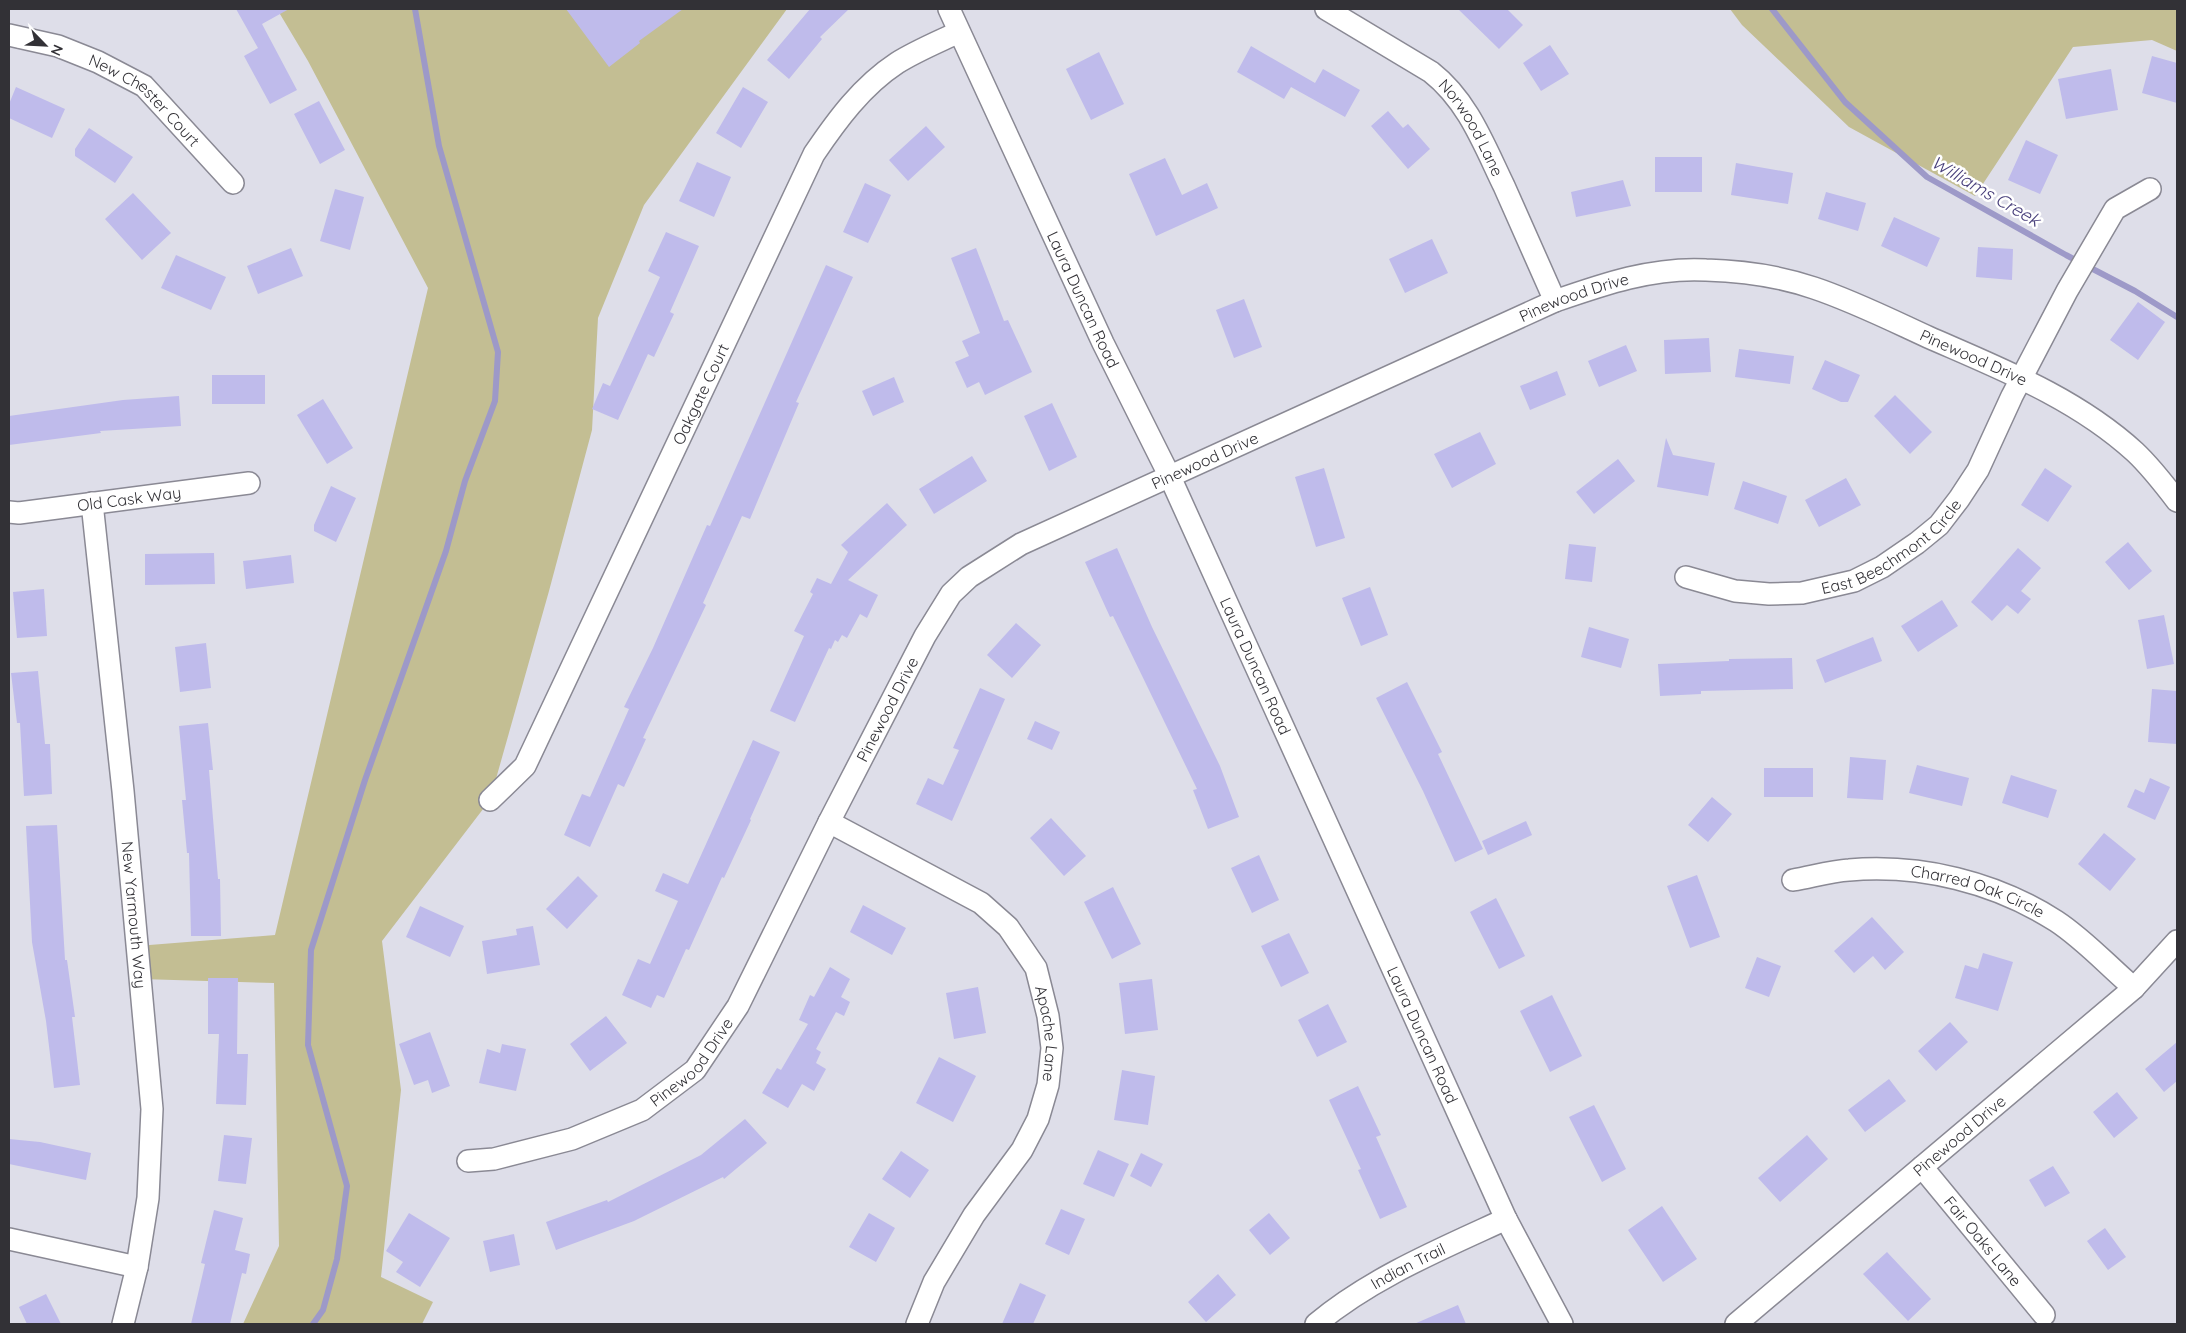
<svg xmlns="http://www.w3.org/2000/svg" width="2186" height="1333" font-family="Quicksand,sans-serif">
  <style>
    .green { fill: #c3be93 }
    .lines { fill: none; stroke-linecap: round; stroke-linejoin: round }
    .stream { stroke: #9d99c8; stroke-width: 6 }
    .building { fill: #bfbbeb }
    .minor-casing { stroke: #8a8994; stroke-width: 24 }
    .minor { stroke: #fff; stroke-width: 21 }
    .labels { text-anchor: middle; dominant-baseline: central; stroke-width: 5; stroke-linejoin: round; paint-order: stroke }
    .street-label { font-size: 16px; fill: #323136; stroke: #fff }
    .water-label { font-size: 18px; font-style: italic; fill: #483f7b; stroke: #fff }
  </style>
  <rect width="100%" height="100%" fill="#dedee9"/>
  <!-- green -->
  <path class="green" d="M277 9H787L644 205 598 318 592 430 549 591 490 800 382 941 401 1090 381 1277 433 1302 422 1324H243L279 1246 274 983 141 979 137 946 275 935 428 288 308 61Z
    M1730 9H2177V51L2152 40 2073 47 1975 196 1849 127 1742 25Z"/>
  <g class="lines">
    <!-- stream -->
    <path class="stream" d="M1772 9 1845 102 1927 177 2066 255 2135 291 2177 317
      M313 1324 323 1310 337 1259 347 1186 308 1045 311 950 365 780 446 551 465 481 495 401 498 352 439 146 415 9"/>
  </g>
  <!-- building -->
  <path class="building" d="M236 9H289L262 24 297 90 270 104 244 56 258 48Z
    M566 9H683L639 41 640 43 609 67Z
    M810 9H849L820 37 822 39 789 79 767 60Z
    M1458 9H1507L1523 25 1499 49Z
    M1550 45 1569 74 1541 91 1523 63Z
    M1251 46 1315 83 1323 69 1360 90 1345 117 1291 87 1284 99 1237 72Z
    M1099 52 1124 104 1091 120 1066 69Z
    M2152 56 2177 63V103L2142 93Z
    M2111 69 2118 110 2066 119 2058 79Z
    M16 87 65 109 52 138 9 118V104Z
    M743 87 768 102 741 148 716 133Z
    M319 101 345 150 320 164 294 114Z
    M1388 111 1403 128 1408 124 1430 149 1408 169 1371 126Z
    M926 126 945 147 908 181 889 160Z
    M89 128 133 157 115 183 75 156V149Z
    M2026 140 2058 155 2040 194 2008 180Z
    M1655 157H1702V192H1655Z
    M1165 158 1182 195 1207 183 1218 208 1156 236 1129 174Z
    M697 162 731 177 714 217 679 201Z
    M1736 163 1793 173 1788 204 1731 195Z
    M1623 180 1631 206 1576 217 1571 192Z
    M865 183 891 195 868 243 843 232Z
    M335 189 364 197 350 250 320 241Z
    M1826 192 1866 203 1858 231 1818 219Z
    M133 193 171 233 142 260 105 219Z
    M1894 217 1940 238 1927 267 1881 246Z
    M666 232 699 246 670 312 674 314 654 357 648 354 618 420 592 409 603 383 610 386 618 369 660 277 648 271Z
    M1432 239 1448 273 1405 293 1389 259Z
    M1978 247 2013 249 2012 280 1976 277Z
    M291 248 303 276 258 294 247 266Z
    M976 248 1004 321 1008 320 1032 372 985 395 979 382 967 388 955 362 969 356 962 341 980 333 951 258Z
    M176 255 226 277 211 310 161 288Z
    M826 265 853 277 796 402 799 403 750 519 742 516 703 603 706 605 643 738 646 739 624 787 618 784 590 847 564 835 582 794 590 797 629 709 624 707 653 648 707 525 710 526Z
    M1244 299 1262 347 1234 358 1216 310Z
    M2138 302 2165 322 2138 360 2110 340Z
    M1709 338 1711 372 1665 374 1664 340Z
    M1626 345 1637 371 1599 387 1588 361Z
    M1739 349 1794 356 1790 384 1735 377Z
    M1825 360 1860 375 1848 402H1841L1812 389Z
    M1557 371 1566 395 1530 410 1520 386Z
    M212 375H265V404H212Z
    M894 377 904 402 873 416 862 391Z
    M1895 395 1932 432 1910 454 1874 416Z
    M179 396 181 426 100 431 101 433 9 445V416L123 400Z
    M323 399 353 448 327 464 297 415Z
    M1052 403 1077 457 1049 471 1024 416Z
    M1480 432 1496 464 1452 488 1434 454Z
    M1666 438 1673 455 1715 463 1708 496 1657 487Z
    M972 456 987 481 934 514 919 489Z
    M1618 459 1635 481 1594 514 1576 492Z
    M1324 468 1345 538 1316 547 1295 477Z
    M2045 468 2072 486 2048 522 2021 505Z
    M1846 478 1861 505 1819 527 1805 500Z
    M1743 481 1787 496 1778 524 1734 509Z
    M331 486 356 498 336 542 314 531V525Z
    M887 503 907 525 848 580 878 595 867 618 860 614 847 638 842 635 838 642 835 640 831 649 829 648 795 722 770 711 804 636 794 631 813 594 810 592 817 578 831 584 848 552 841 545Z
    M2128 542 2152 571 2129 590 2105 562Z
    M1569 544 1596 547 1592 582 1565 579Z
    M1117 548 1152 627 1220 766 1239 817 1208 829 1193 790 1197 789 1113 616 1110 617 1085 562Z
    M2018 548 2041 568 2021 591 2031 599 2018 614 2007 605 1992 621 1971 602Z
    M214 553 215 584 145 585V554Z
    M291 555 294 583 246 589 243 561Z
    M1370 587 1388 635 1361 646 1342 598Z
    M44 589 47 636 17 638 13 592Z
    M1942 600 1958 626 1918 652 1901 626Z
    M2164 615 2174 664 2147 669 2138 620Z
    M1016 623 1041 645 1012 678 987 655Z
    M1589 627 1629 639 1621 668 1581 657Z
    M1873 637 1882 661 1825 683 1816 660Z
    M206 643 211 688 180 692 175 647Z
    M1792 658 1793 689 1701 691V694L1660 696 1658 664 1729 661V659Z
    M38 671 45 744H50L52 794 24 796 20 723H17L11 673Z
    M1407 682 1442 752 1438 754 1483 849 1455 862 1423 791 1376 698Z
    M980 688 1005 699 952 821 916 804 928 778 943 785 959 750 953 748Z
    M2152 689 2177 691V744L2148 742Z
    M1035 721 1060 732 1052 750 1027 739Z
    M208 723 213 770H209L218 879H220L221 936H191L189 853H187L182 800H186L179 726Z
    M753 740 780 752 750 819 751 820 724 878 722 877 689 950 686 949 664 998 657 995 651 1008 622 995 638 959 650 964 678 901 655 891 663 873 688 884Z
    M1850 757 1886 760 1883 800 1847 798Z
    M1917 765 1969 778 1962 806 1909 793Z
    M1764 768H1813V797H1764Z
    M2011 775 2057 790 2048 818 2002 803Z
    M2150 778 2170 787 2155 820 2127 807 2135 789 2144 793Z
    M1712 797 1732 814 1708 842 1688 825Z
    M1051 818 1086 856 1064 876 1030 838Z
    M1526 821 1532 835 1488 855 1482 841Z
    M57 825 65 960H67L75 1017H72L80 1085 54 1088 46 1021 32 942 26 826Z
    M2104 833 2136 859 2110 891 2078 864Z
    M1259 855 1279 900 1252 913 1231 868Z
    M1697 875 1720 937 1690 948 1667 886Z
    M578 876 598 896 567 929 546 909Z
    M1113 887 1141 944 1112 959 1084 902Z
    M1496 898 1525 956 1499 969 1470 912Z
    M863 905 906 928 892 955 850 932Z
    M420 906 464 926 450 957 406 937Z
    M1872 917 1904 952 1885 970 1873 956 1854 973 1834 951Z
    M533 926 540 965 487 974 482 941 517 935 516 929Z
    M1289 933 1309 973 1281 987 1261 946Z
    M1983 953 2013 962 1998 1011 1955 998 1965 965 1978 969Z
    M1757 957 1781 966 1769 997 1745 988Z
    M830 967 850 979 841 997 850 1002 844 1016 836 1012 816 1049 821 1052 816 1063 826 1069 814 1091 802 1084 788 1108 762 1093 777 1068 781 1070 808 1024 799 1020 810 995 814 997Z
    M208 978H238L237 1054H248L246 1105 216 1104 219 1034H208Z
    M1152 979 1158 1030 1125 1034 1119 983Z
    M978 987 986 1033 954 1039 946 993Z
    M1552 995 1582 1056 1550 1072 1520 1011Z
    M1328 1004 1347 1042 1317 1057 1298 1020Z
    M606 1016 627 1043 590 1071 570 1044Z
    M1950 1022 1968 1042 1936 1071 1918 1051Z
    M430 1032 450 1086 432 1093 428 1080 414 1085 399 1044Z
    M2177 1042V1081L2164 1092 2145 1069Z
    M502 1044 526 1049 516 1091 479 1083 487 1049 500 1053Z
    M939 1057 976 1076 953 1122 916 1103Z
    M1122 1070 1155 1076 1148 1125 1114 1120Z
    M1889 1079 1906 1101 1865 1132 1848 1110Z
    M1358 1086 1381 1135 1376 1137 1407 1207 1380 1219 1358 1170 1361 1169 1329 1100Z
    M2117 1092 2138 1118 2114 1138 2093 1112Z
    M1594 1105 1626 1169 1602 1182 1569 1117Z
    M745 1119 767 1143 724 1179 723 1177 634 1221 556 1250 546 1222 607 1200 608 1202 701 1155Z
    M224 1135 252 1138 246 1184 218 1181Z
    M1807 1135 1828 1159 1780 1202 1758 1178Z
    M9 1139 40 1142 91 1153 86 1180 9 1164Z
    M1098 1150 1129 1164 1114 1197 1083 1184Z
    M901 1151 929 1170 910 1198 882 1179Z
    M1141 1153 1163 1164 1151 1187 1130 1176Z
    M2053 1166 2070 1193 2045 1207 2029 1180Z
    M1662 1206 1697 1259 1663 1282 1628 1230Z
    M1061 1209 1085 1219 1069 1255 1045 1244Z
    M214 1210 243 1218 235 1250 250 1254 246 1274 242 1273 230 1324H191L205 1264 201 1263Z
    M409 1213 450 1238 420 1287 396 1272 403 1262 386 1251Z
    M869 1213 895 1228 876 1262 849 1247Z
    M1269 1213 1290 1238 1270 1255 1249 1230Z
    M2105 1228 2126 1257 2108 1270 2087 1241Z
    M514 1234 520 1265 490 1272 483 1241Z
    M1887 1252 1931 1299 1908 1321 1863 1274Z
    M1218 1274 1236 1295 1206 1322 1188 1302Z
    M1020 1283 1046 1295 1033 1324H1002Z
    M46 1294 61 1324H27L19 1307Z
    M1458 1305 1466 1324H1414Z"/>
  <g class="lines">
    <defs>
      <g id="minor">
        <path id="s1" d="M949 9 1103 343 1170 477 1506 1219 1562 1324"/>
        <path id="s2" d="M1326 9 1431 72C1468 101 1484 145 1504 186 1521 225 1538 263 1555 301"/>
        <path id="s3" d="M9 35 58 46 98 62 144 86 233 183"/>
        <path id="s4" d="M92 503 123 791 152 1109 148 1198 137 1267 123 1324"/>
        <path id="s5" d="M9 512 19 513 249 483"/>
        <path id="s6" d="M1686 577 1735 591 1769 594 1802 593 1854 581 1882 567 1917 543 1939 525 1959 499 1978 470 2012 396 2067 291 2115 209 2150 189"/>
        <path id="s7" d="M490 800 525 766 814 154C837 120 862 86 897 63 916 51 938 42 959 32"/>
        <path id="s8" d="M829 822 981 903 1008 927 1036 968 1048 1016 1052 1048 1048 1085 1038 1119 1022 1150 974 1215 934 1282 917 1324"/>
        <path id="s9" d="M1793 880C1811 877 1831 871 1849 870 1921 864 1995 882 2056 921 2085 940 2108 966 2134 988"/>
        <path id="s10" d="M468 1161 494 1159 572 1139 642 1110 695 1070 738 1006 829 822 925 636 951 594 969 577 1021 544 1555 301C1604 284 1653 267 1706 270 1742 271 1779 276 1814 288 1853 301 1891 320 1928 337 2001 369 2076 398 2135 452 2151 467 2164 484 2177 501"/>
        <path id="s11" d="M1922 1167 2044 1315"/>
        <path d="M9 1239 137 1267"/>
        <path id="s12" d="M1316 1324C1371 1278 1441 1249 1506 1219"/>
        <path id="s13" d="M1736 1324 2134 988 2177 941"/>
      </g>
    </defs>
    <!-- minor casing -->
    <use href="#minor" class="minor-casing"/>
    <!-- minor -->
    <use href="#minor" class="minor"/>
  </g>
  <g class="labels">
    <!-- street labels -->
    <g class="street-label">
      <text stroke="none"><textPath href="#s3" startOffset="154">New Chester Court</textPath></text>
      <text stroke="none"><textPath href="#s2" startOffset="192">Norwood Lane</textPath></text>
      <text stroke="none"><textPath href="#s10" startOffset="1482">Pinewood Drive</textPath></text>
      <text stroke="none"><textPath href="#s1" startOffset="320">Laura Duncan Road</textPath></text>
      <text stroke="none"><textPath href="#s10" startOffset="1902">Pinewood Drive</textPath></text>
      <text stroke="none"><textPath href="#s7" startOffset="460">Oakgate Court</textPath></text>
      <text stroke="none"><textPath href="#s10" startOffset="1078">Pinewood Drive</textPath></text>
      <text stroke="none"><textPath href="#s5" startOffset="121">Old Cask Way</textPath></text>
      <text stroke="none"><textPath href="#s6" startOffset="221">East Beechmont Circle</textPath></text>
      <text stroke="none"><textPath href="#s1" startOffset="725">Laura Duncan Road</textPath></text>
      <text stroke="none"><textPath href="#s10" startOffset="658">Pinewood Drive</textPath></text>
      <text stroke="none"><textPath href="#s9" startOffset="189">Charred Oak Circle</textPath></text>
      <text stroke="none"><textPath href="#s4" startOffset="414">New Yarmouth Way</textPath></text>
      <text stroke="none"><textPath href="#s8" startOffset="325">Apache Lane</textPath></text>
      <text stroke="none"><textPath href="#s1" startOffset="1130">Laura Duncan Road</textPath></text>
      <text stroke="none"><textPath href="#s10" startOffset="252">Pinewood Drive</textPath></text>
      <text stroke="none"><textPath href="#s13" startOffset="292">Pinewood Drive</textPath></text>
      <text stroke="none"><textPath href="#s11" startOffset="96">Fair Oaks Lane</textPath></text>
      <text stroke="none"><textPath href="#s12" startOffset="109">Indian Trail</textPath></text>
    </g>
    <!-- water labels -->
    <g class="water-label">
      <text transform="translate(1986 191) rotate(30)">Williams Creek</text>
    </g>
  </g>
  <!-- border -->
  <rect width="2186" height="1333" fill="none" stroke="#323136" stroke-width="20"/>
  <!-- north arrow -->
  <g transform="translate(45 45) rotate(114)" stroke="#ffffff" stroke-width="4" paint-order="stroke">
  <path d="M0-4L9 19L0 12L-9 19Z" fill="#323136"/>
  <text y="-8" font-size="14" font-weight="bold" text-anchor="middle" fill="#323136">N</text>
  </g>
</svg>
